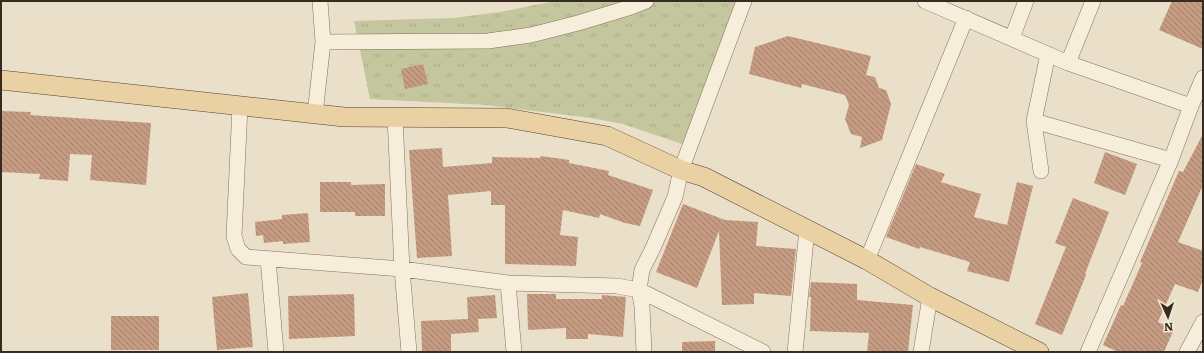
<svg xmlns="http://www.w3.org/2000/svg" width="1204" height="353" font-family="Literata,serif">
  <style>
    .grass { fill: url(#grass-tufts) }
    .building { fill: url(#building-back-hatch) }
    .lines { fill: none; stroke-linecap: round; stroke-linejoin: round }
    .minor-casing { stroke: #85725f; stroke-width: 16 }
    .major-casing { stroke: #534032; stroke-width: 20 }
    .minor { stroke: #f6eddb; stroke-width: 15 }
    .major { stroke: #e9d1a4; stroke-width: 19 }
  </style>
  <defs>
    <pattern id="grass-tufts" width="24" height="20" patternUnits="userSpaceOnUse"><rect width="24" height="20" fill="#c4c79d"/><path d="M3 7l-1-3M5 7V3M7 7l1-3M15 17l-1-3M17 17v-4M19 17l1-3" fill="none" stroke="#a9ab87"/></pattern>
    <pattern id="building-back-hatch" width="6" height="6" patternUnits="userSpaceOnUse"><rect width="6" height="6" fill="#c59b82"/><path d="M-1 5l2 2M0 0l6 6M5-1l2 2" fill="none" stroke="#a17f6a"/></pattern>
  </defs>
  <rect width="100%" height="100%" fill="#eadfc8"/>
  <!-- grass -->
  <path class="grass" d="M555 1H742L691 147 623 124 591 118 486 105 370 99 354 21 453 18 500 12Z"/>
  <!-- building -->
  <path class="building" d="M1172 1H1203V49L1159 30Z
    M788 36 871 56 866 75 875 77 879 88 886 90 891 104 882 140 860 148 862 137 851 134 845 119 849 105 845 95 802 84 801 88 749 74 755 47Z
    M423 64 428 84 405 89 401 69Z
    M1 111 31 112 30 115 151 123 146 185 90 180 92 155 70 154 68 181 39 179 40 174 1 172Z
    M1203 134V185L1178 242 1203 251V279L1198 292 1175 284 1158 322 1174 329 1164 352H1118L1103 345 1121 305 1123 306 1142 263 1140 262 1179 171 1183 172Z
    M442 148 443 167 492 163V157L540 158 541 156 569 160V163L609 171 608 175 653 190 640 226 625 223 600 214 599 218 563 210 560 235 578 237 576 266 505 264V205H491V191L448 195 452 256 417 258 409 150Z
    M1105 152 1137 164 1125 195 1094 183Z
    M916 164 945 174 941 182 981 194 974 217 1007 225 1017 182 1033 186 1009 282 967 271 970 262 920 247 919 249 886 237Z
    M320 182H351V185L385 184V216H355V212H320Z
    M1073 198 1109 212 1085 274 1086 275 1062 335 1035 324 1066 247 1055 243Z
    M683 204 725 220 758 222 756 246 796 249 791 296 754 293V304L722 305 719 231 697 288 656 272Z
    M308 213 310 242 283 244V241L264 243 263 235 256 236 255 222 282 219V215Z
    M811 282 857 284V300L913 305 908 352H867L869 333 810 331 811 297H809Z
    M248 293 253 347 217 350 212 297Z
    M354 294 355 336 289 339 288 296Z
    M527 294H556V299H602V295L626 297 623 337 588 334V339H566V328L528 330Z
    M495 295 497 318 478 319 479 332 451 334V352H422L421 321 468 319 467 297Z
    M111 316H159V350H111Z
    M715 341V352H682V342Z"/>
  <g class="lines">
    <defs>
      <path id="minor" d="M925 1 1068 63 1191 106
        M1012 38 1026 1
        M323 42 488 41 531 35 578 23 631 7 646 1
        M1068 63 1093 1
        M240 106 234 236 238 249 246 257 402 269 508 283 617 286 639 290 763 352
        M315 114 323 42 320 1
        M395 117 402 269 409 352
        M1034 121 1171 160
        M1041 171 1034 121 1048 54
        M268 259 276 352
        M867 260 966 18
        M508 283 514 352
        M644 352 642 306 639 290 642 270 653 248 675 197 681 170 744 1
        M795 352 807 229
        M921 352 930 297
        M1088 352 1171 160 1191 106 1203 78
        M1187 352 1203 322"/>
      <path id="major" d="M1 80 344 117 507 118 607 136 681 170 704 177 867 260 930 297 1039 352"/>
    </defs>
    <!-- minor casing -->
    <use href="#minor" class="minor-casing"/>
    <!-- major casing -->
    <use href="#major" class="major-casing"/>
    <!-- minor -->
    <use href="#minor" class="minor"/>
    <!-- major -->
    <use href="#major" class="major"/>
  </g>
  <!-- border -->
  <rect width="1204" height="353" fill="none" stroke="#362b21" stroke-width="4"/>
  <!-- north arrow -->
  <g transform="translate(1168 317) rotate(177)" stroke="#f2e9d7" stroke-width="3" paint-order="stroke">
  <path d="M0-3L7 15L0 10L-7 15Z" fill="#362b21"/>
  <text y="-6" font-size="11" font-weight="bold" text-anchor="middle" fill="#362b21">N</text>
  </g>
</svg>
